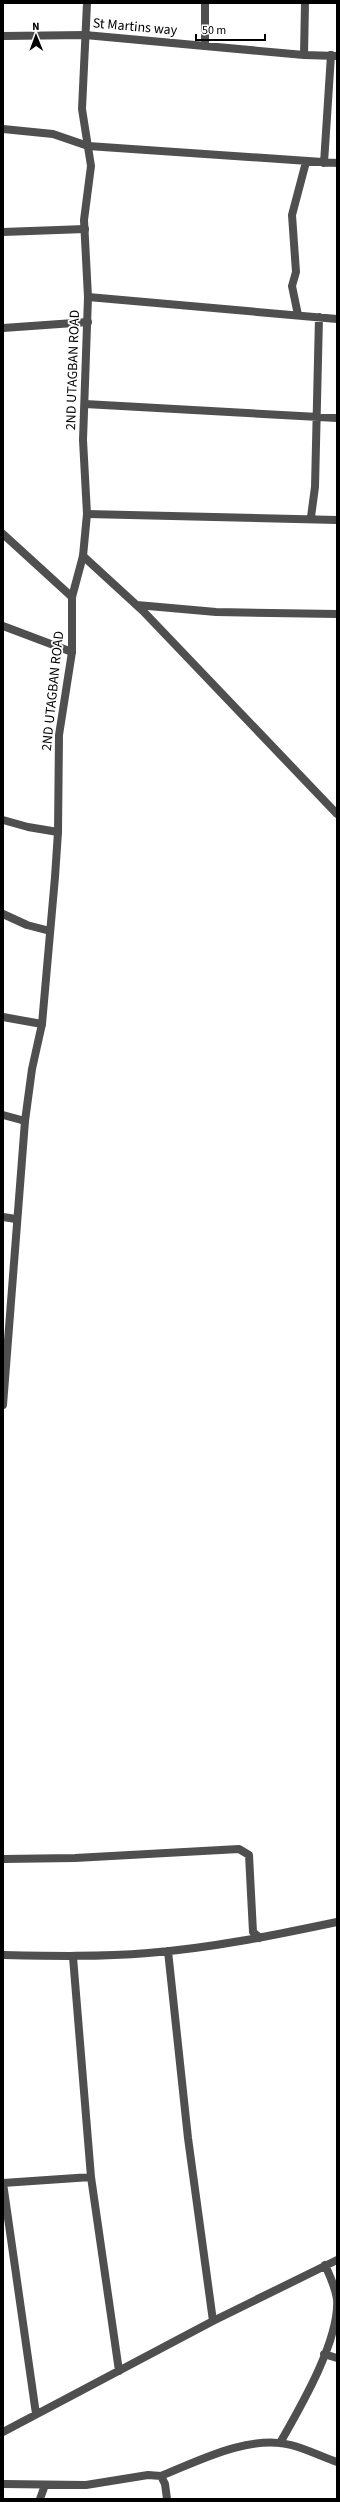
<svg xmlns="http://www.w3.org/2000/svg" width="340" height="2502" font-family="'Source Sans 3',sans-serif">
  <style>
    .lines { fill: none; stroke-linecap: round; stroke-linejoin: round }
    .minor { stroke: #4f4f4f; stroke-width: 8 }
    .tertiary { stroke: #4f4f4f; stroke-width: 8 }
    .labels { text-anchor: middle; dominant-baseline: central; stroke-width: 3.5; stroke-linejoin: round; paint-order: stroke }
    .street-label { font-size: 14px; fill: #000; stroke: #fff }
  </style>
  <rect width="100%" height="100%" fill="#fff"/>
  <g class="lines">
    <!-- minor -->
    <path class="minor" d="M3 36 85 35 304 55 337 56
      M205 46V3
      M304 55 305 3
      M3 129 53 134 88 146 337 163
      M324 163 331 55
      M3 232 85 229
      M88 297 337 319
      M298 315 292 286 296 272 292 215 306 162
      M3 328 88 322
      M85 404 337 418
      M87 514 337 520
      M311 517 315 487 319 317
      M3 534 72 597
      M83 556 143 611 337 814
      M137 605 216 612 337 614
      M3 626 72 652
      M3 820 28 827 58 832
      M3 914 27 925 50 931
      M3 1017 42 1024
      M3 1115 25 1121
      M3 1217 16 1219
      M3 1859 75 1858 239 1849 249 1855 253 1932 260 1938
      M168 1951 188 2138 213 2321
      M3 1955C52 1956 100 1957 148 1953 212 1948 275 1935 337 1922
      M73 1957 91 2177
      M3 2183 91 2177 119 2371
      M3 2183 36 2414
      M324 2354 337 2358
      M3 2432 213 2321 337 2260
      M280 2443C300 2408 340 2340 337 2299 335 2286 330 2276 325 2265
      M161 2476C198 2461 250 2434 291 2445 307 2449 322 2457 337 2462
      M3 2484 86 2485 148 2475 161 2476 165 2484 167 2499
      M40 2499 45 2485"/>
    <!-- tertiary -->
    <path class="tertiary" d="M3 1405 25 1121 32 1069 42 1024 55 877 58 832 59 735 72 652V597L83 556 87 514 83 440 88 297 84 220 91 166 82 109 87 3"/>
  </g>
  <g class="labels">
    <!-- street labels -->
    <g class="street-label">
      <text transform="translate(135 27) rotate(5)">St Martins way</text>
      <text transform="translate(73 370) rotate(-88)">2ND UTAGBAN ROAD</text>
      <text transform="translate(53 691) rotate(-84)">2ND UTAGBAN ROAD</text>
    </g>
  </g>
  <!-- border -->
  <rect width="340" height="2502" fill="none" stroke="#000000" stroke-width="8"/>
  <!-- north arrow -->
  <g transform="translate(36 36) rotate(359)" stroke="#ffffff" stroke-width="3" paint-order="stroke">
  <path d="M0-3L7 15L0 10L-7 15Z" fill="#000000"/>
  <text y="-6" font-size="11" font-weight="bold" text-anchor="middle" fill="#000000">N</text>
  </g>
  <!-- scale -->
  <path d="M196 34v6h69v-6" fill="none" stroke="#000000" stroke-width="2"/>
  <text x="202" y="34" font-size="12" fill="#000000" stroke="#ffffff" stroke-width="3" paint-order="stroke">50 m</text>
</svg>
